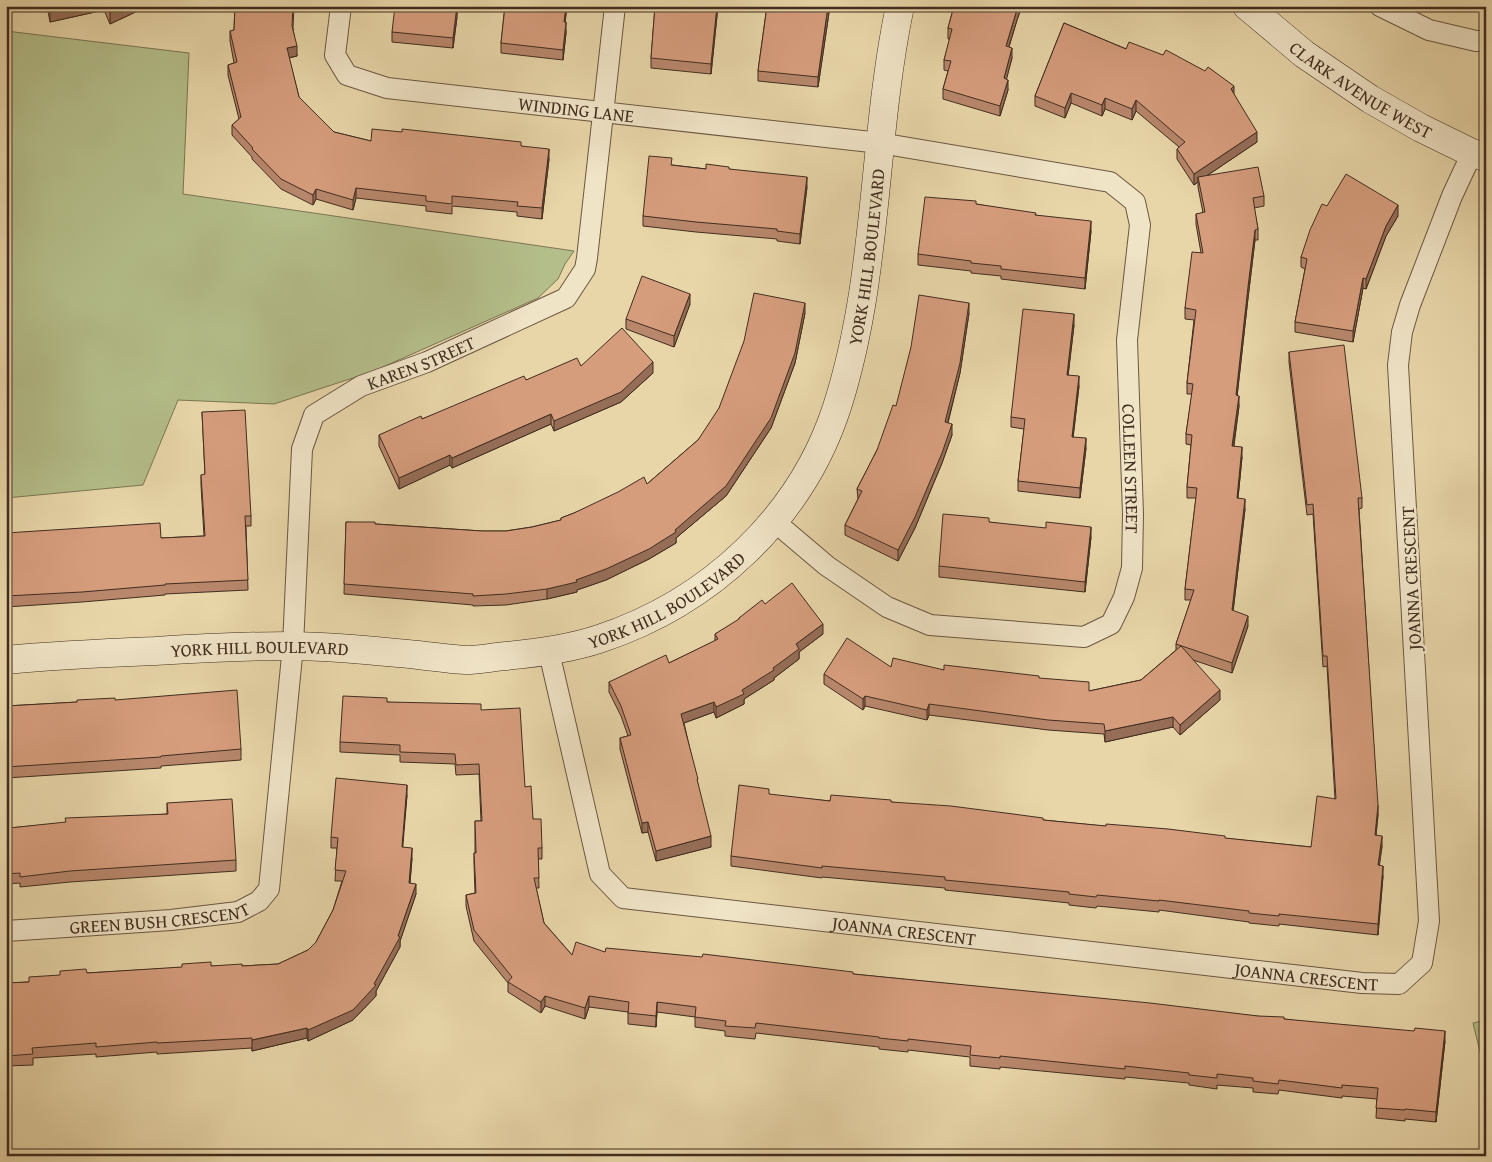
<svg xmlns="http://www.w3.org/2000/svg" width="1492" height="1162" font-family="'Gentium Book Plus',serif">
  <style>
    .park { fill: #b4be8a; stroke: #7a7654 }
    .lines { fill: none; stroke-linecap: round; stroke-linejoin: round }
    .street-casing { stroke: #6b5742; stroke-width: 22 }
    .secondary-casing { stroke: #412d1f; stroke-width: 29 }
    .street { stroke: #f0e4c7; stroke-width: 20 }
    .secondary { stroke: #f0e4c7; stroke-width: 28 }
    .wall { fill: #b8876c; stroke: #412d1f }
    .shaded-wall { fill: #966e58; stroke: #412d1f }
    .building { fill: #d69d7d; stroke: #412d1f }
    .labels { text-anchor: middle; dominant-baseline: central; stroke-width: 5; stroke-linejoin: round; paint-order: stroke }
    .street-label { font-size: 18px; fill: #412d1f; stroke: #f0e4c7 }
  </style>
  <rect width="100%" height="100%" fill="#e8d6a9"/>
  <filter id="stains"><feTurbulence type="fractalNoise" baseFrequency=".004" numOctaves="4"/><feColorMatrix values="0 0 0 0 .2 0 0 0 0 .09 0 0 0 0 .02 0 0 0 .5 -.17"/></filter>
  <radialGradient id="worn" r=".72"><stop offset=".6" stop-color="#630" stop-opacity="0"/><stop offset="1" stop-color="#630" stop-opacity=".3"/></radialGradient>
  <!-- park -->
  <path class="park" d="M6 31 189 53 183 194 574 251 565 264 558 279 538 298 374 371 274 404 178 400 143 485 6 498Z
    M1486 1020V1076L1473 1023Z"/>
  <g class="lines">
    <defs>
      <g id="street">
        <path id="s1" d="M341 6 335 55 347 75 387 88 880 143 1110 182 1135 202 1140 225 1127 340 1133 514 1132 568 1124 597 1111 624 1084 637 930 625 887 607 827 566 775 522"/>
        <path d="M1380 6 1429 30 1476 41H1486"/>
        <path id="s2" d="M549 652 600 874 623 898 1362 983 1399 984 1422 963 1429 921 1398 365 1402 332 1410 305 1452 196 1472 153"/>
        <path id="s3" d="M6 931 171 920 238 912 259 901 269 889 293 646 302 449 314 415 361 386 427 362 566 298 585 269 587 258 615 6"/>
      </g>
      <g id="secondary">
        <path id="s4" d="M1247 6 1304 54 1370 99 1421 128 1472 153 1486 157"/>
        <path id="s5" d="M6 660C56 655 105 653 155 651 200 648 245 646 290 646 333 646 376 651 418 655 434 657 450 659 466 660 479 660 493 657 506 656 538 653 569 649 599 639 709 603 801 518 837 407 879 277 872 139 900 6"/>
      </g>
    </defs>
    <!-- street casing -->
    <use href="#street" class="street-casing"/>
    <!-- secondary casing -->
    <use href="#secondary" class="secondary-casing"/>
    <!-- street -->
    <use href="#street" class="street"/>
    <!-- secondary -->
    <use href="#secondary" class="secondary"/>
  </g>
  <!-- wall -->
  <path class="wall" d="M47 6H144V8L110 24 104 10 50 22Z
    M235 6H294L293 28 297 56 289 58 299 97 334 132 371 141 521 146 549 159 542 219 517 216V212L452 206V214L426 211V206L356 198 353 210 316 199 313 205 281 189 252 159V157L232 135V125L239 119 228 75V65L234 63 230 41V31L234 30Z
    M505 6H567L565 22 566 33 563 60 501 53V43Z
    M655 6H718L711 74 651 68V58Z
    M767 6H830L818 87 758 81V71Z
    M954 6H1022L1017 20 1009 47 1012 58 1006 79 1008 90 1000 116 943 99V89L948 71 944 70V60L950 39H948V28Z
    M457 17 453 48 392 42V32Z
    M1064 23 1234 94 1257 142 1208 175 1264 196V206L1254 208 1258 229V240H1255L1248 298 1237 396 1239 406 1234 446 1242 457 1238 498 1245 509 1233 611 1248 626 1232 673 1193 660 1220 700 1180 735 1173 727 1105 742 1104 734 1048 730 929 715 927 720 865 706 863 710 824 684V674L891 667 944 670 1039 679 1089 691 1141 680 1176 650V644L1191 600H1185V589L1196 498H1187V487L1191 445 1186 444V434L1192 394H1187V383L1194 320 1185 319V308L1201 253 1196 224V214L1203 213 1198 187V182L1194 185 1177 159V149L1179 147 1136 111 1132 120 1105 109 1102 116 1071 103 1065 118 1035 106V96Z
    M672 165 706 169H729L807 187 800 244 777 241V239L696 232 643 226V216Z
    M976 204 1036 215 1091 231 1085 289 1001 279V276L971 273V271L918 265V254Z
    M1327 206 1398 216 1386 236 1366 289 1363 288 1353 342 1295 332V322L1305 269 1301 267V257Z
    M690 304 674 347 626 329V319Z
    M805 313 795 363 771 428 726 496 676 538V543L649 559 606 580 577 590V592L547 599 506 605 473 606V605L344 594 346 522 482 531H506L532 527 561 520V518L574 513 647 484 698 440Z
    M969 313 960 373 948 423 952 435 942 463 915 528 898 561 845 535V525L858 499 857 489 877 450Z
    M1074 325 1068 375 1079 386 1073 437 1086 448 1080 498 1018 491V481L1024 429 1011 427V417Z
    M1289 352 1362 498V508L1359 509 1378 815 1376 835 1382 846 1379 866 1383 876 1378 935 1279 924V926L1249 923V922L1159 910V912L1097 906 1096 908 1069 905V903L945 890V888L822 877V878L731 866V856L769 795 830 801 891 802 1043 820 1311 847 1335 799 1327 666 1323 667 1313 514 1307 515 1289 362Z
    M581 366 653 373 621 402 554 431 551 424 452 468 450 465 399 489 379 446V435L526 380Z
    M202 412 251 516V526H246L248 590 165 594V595L82 602 6 607V533L161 538 204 536 201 485V475H205Z
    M989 522 1091 537 1085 592 939 577V566Z
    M765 604 823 634 799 652V659L774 678V680L744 699V704L716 718 714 712 684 723 698 785 711 847 656 861 648 832 642 833 620 749V738L628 736 621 716 609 692V682L669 663 715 641V634L739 620V618Z
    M115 700 241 749V760L161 766V768L6 778V706Z
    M387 702 481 710 525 787 533 819 542 848V859H538L539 888H536L544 923 572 955 605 952 853 974 1284 1019 1445 1041 1436 1122 1405 1119V1121L1376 1118 1377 1099 1342 1096V1098L1279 1090 1278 1094 1253 1092V1088L1217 1085V1089L1189 1085V1083L1125 1077V1079L1000 1067V1069L970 1066V1057L908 1050V1052L879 1049V1047L756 1033 755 1039 725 1036V1031L695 1027V1017L657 1012 656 1027 628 1024V1012L589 1007 585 1019 545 1006 541 1013 508 992V983L474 941 466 906V895L475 893 474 863V853H475V821H481L479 774 456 775 455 764 400 762V755L340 752V742Z
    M407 795 402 847 412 858 410 883 416 894 400 941V947L376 991V996L353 1020 308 1041 307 1038 252 1051V1048L157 1054V1052L96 1057V1054L33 1058V1065L6 1066V983L29 982 87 973 211 966H242L278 964 308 950 316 942 333 910 342 881H335L337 848H331V837Z
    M167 803 236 860V871L70 882 20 887V883L6 884V822L9 828 167 814Z"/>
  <!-- shaded-wall -->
  <path class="shaded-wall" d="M75 6H104V10L50 22V12Z
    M125 6H144V8L110 24V13Z
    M457 6H458L457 17 453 48V38Z
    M566 6H567L564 32V22Z
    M717 6H718L711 74V64Z
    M828 6H830L818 87V77Z
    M1018 6H1022L1017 20 1006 56V46Z
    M566 22V33L563 60V50Z
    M297 46V56L287 58V48Z
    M1012 48V58L1004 89V78Z
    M1008 80V90L1000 116V106Z
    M1234 86V96L1231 89Z
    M1071 93V103L1065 118V108Z
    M1105 98V109L1102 116V105Z
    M1136 100V111L1132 120V109Z
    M1257 132V142L1199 181 1198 177V182L1194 185V174Z
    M549 149V159L542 219V208Z
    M807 177V187L800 244V234Z
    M356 188V198L353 210V200Z
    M316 189V199L313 205V195Z
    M1398 205V216L1386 236 1366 289V279L1386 226Z
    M1091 221V231L1085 289V278Z
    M1255 230V240L1248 298 1236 406V395L1248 287Z
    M1363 278V288L1353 342V331Z
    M690 294V304L674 347V336Z
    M805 303V313L795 363 771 428 726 496 676 538V543L649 559 606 580 577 590V592L547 599V589L576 580 675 530Z
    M969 303V313L960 373 945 433V422Z
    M1074 314V325L1067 385V375Z
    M653 362V373L621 402 554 431V421Z
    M1079 376V386L1072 447V437Z
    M1239 396V406L1232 456V446Z
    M551 414V424L452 468V458Z
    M952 424V435L942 463 915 528 898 561V550Z
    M1086 438V448L1080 498V488Z
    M1242 447V457L1237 508V498Z
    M450 455V465L399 489V478Z
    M1245 499V509L1232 621V610Z
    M1091 527V537L1085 592V582Z
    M1248 616V626L1232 673V663Z
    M823 624V634L799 652V659L774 678V680L744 699V704L716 718V707L773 668 796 644Z
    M1220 690V700L1180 735V725Z
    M865 696V706L863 710V699Z
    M714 702V712L681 724V714Z
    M929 704V715L927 720V710Z
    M1173 717V727L1105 742V731Z
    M407 785V795L402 857V847Z
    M1378 805V815L1375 845V835Z
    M648 822V832L642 833V823Z
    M711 836V847L656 861V851Z
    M1382 836V846L1378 876V865Z
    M412 848V858L409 893V883Z
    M1383 866V876L1378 935V924Z
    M416 884V894L400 941V947L376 991V996L353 1020 308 1041V1030L398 936Z
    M545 996V1006L541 1013V1002Z
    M589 996V1007L585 1019V1008Z
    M657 1002V1012L656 1027V1016Z
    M307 1028V1038L252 1051V1040Z
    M1445 1031V1041L1436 1122V1112Z"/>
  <!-- building -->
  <path class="building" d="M49 6H75L50 12Z
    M107 6H125L110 13Z
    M235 6H293L292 26 297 46 287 48 299 97 334 132 371 141 372 129 402 132V129L521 142V146L549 149 542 208 517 206 518 202 452 196V204L426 201V196L356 188 353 200 316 189 313 195 281 179 252 149 253 148 232 125 241 117 228 65 237 62 230 31 234 30Z
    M395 6H457L453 38 392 32Z
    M505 6H566L564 22H566L563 50 501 43Z
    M655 6H717L711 64 651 58Z
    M767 6H828L818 77 758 71Z
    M954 6H1018L1006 46 1012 48 1004 78 1008 80 1000 106 943 89 951 61 944 60 952 29 948 28Z
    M1064 23 1126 49 1129 42 1163 55 1166 50 1205 71 1208 67 1234 86 1231 89 1257 132 1194 174 1177 149 1185 142 1136 100 1132 109 1105 98 1102 105 1071 93 1065 108 1035 96Z
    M649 156 672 158 671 165 706 169V164L729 167V169L807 177 800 234 777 231V229L696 222 643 216Z
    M1258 167 1264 196 1253 198 1258 229 1255 230 1248 287 1236 395 1239 396 1232 446 1242 447 1237 498 1245 499 1232 610 1248 616 1232 663 1176 644 1194 590 1185 589 1197 488 1187 487 1192 435 1186 434 1193 384 1187 383 1196 310 1185 308 1192 252 1203 253 1196 214 1205 212 1198 177Z
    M1346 174 1398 205 1386 226 1366 279 1363 278 1353 331 1295 322 1307 259 1301 257 1310 230 1322 204 1327 206Z
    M925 197 976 201V204L1036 213 1035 215 1091 221 1085 278 1001 269V266L971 263V261L918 254Z
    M642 276 690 294 674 336 626 319Z
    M754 293 805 303 795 353 771 418 726 486 675 530 676 532 649 549 606 569 576 580 577 582 547 589 506 594 473 596V594L344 584 346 522H375V524L482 531H506L532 527 561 520V518L574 513 618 492 644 477 647 484 698 440 719 408 744 341Z
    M919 295 969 303 960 363 945 422 952 424 942 453 915 517 898 550 845 525 862 491 857 489 877 450 893 405 896 406 911 347Z
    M1023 309 1074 314 1067 375 1079 376 1072 437 1086 438 1080 488 1018 481 1025 419 1011 417Z
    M622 328 653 362 621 392 554 421 551 414 452 458 450 455 399 478 379 435 421 416 422 419 524 376 526 380 577 358 581 366Z
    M1344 345 1362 498H1358L1378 805 1375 835 1382 836 1378 865 1383 866 1378 924 1279 914V916L1249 913V911L1159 900V901L1097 895 1096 897 1069 894V892L945 880V877L822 866V868L731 856 739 785 769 789V794L830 801 831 795 891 800V802L951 806 1013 814 1043 818V820L1106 826V824L1168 829 1225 836V838L1311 847 1317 796 1336 799 1327 656H1323L1313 504 1307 505 1289 352Z
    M245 410 251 516H245L248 580 165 584V585L82 592 6 596V533L160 523 161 538 205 536 201 475 205 474 202 412Z
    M943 514 989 518V522L1046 528V522L1091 527 1085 582 939 566Z
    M792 583 823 624 796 644 799 649 773 668 774 670 742 690 744 694 716 707 714 702 681 714 698 779H697L711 836 656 851 648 822 642 823 620 738 631 735 621 706 609 682 666 655 669 663 718 639 715 634 739 619V618L762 600 765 604Z
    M847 638 891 667 893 658 944 670V665L1039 676V678L1089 682V691L1141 680 1181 646 1220 690 1180 725 1173 717 1105 731 1104 724 1048 720 929 704 927 710 865 696 863 699 824 674Z
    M237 690 241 749 161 756V757L6 767V706L77 702V700L115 698V700Z
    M343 696 387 698V702L481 704V710L520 708 525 787 531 786 533 819H541L542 848H538L539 878H534L544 923 572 955 576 942 605 952 606 948 702 957 703 954 853 972V974L1150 1003 1258 1016 1284 1017V1019L1414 1031 1415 1028 1445 1031 1436 1112 1405 1109V1110L1376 1108 1378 1088 1342 1085V1088L1279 1080 1278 1084 1253 1081V1078L1217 1074V1078L1189 1075V1073L1125 1066V1069L1000 1056V1058L970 1055 971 1046 908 1039V1041L879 1038V1037L756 1023 755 1028 725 1026 726 1021 695 1017 696 1007 657 1002 656 1016 628 1013 629 1002 589 996 585 1008 545 996 541 1002 508 982 512 977 474 930 466 895 476 893 474 853H476L475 821H482L479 764 456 765 455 754 400 752V745L340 742Z
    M336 778 407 785 402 847 412 848 409 883 416 884 398 936 400 937 374 984 376 985 353 1010 308 1030 307 1028 252 1040V1038L157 1043V1042L96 1047V1043L32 1048 33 1054 6 1056V983L29 982V977L60 975V971L86 969 87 973 182 967V964L211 962V966L242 964V966L278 964 308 950 316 942 333 910 346 871 335 870 338 838 331 837Z
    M232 799 236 860 70 871 20 877V873L6 874V822H8L9 828 66 822 65 818 168 814 167 803Z"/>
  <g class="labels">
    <!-- street labels -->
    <g class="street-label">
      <text stroke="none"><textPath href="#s4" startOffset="142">CLARK AVENUE WEST</textPath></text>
      <text stroke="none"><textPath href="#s1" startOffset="305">WINDING LANE</textPath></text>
      <text stroke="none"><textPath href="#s5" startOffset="1094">YORK HILL BOULEVARD</textPath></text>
      <text stroke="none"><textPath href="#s3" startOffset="869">KAREN STREET</textPath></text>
      <text stroke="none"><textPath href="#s1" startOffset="1144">COLLEEN STREET</textPath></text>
      <text transform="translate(1411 578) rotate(-93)">JOANNA CRESCENT</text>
      <text stroke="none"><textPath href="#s5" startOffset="674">YORK HILL BOULEVARD</textPath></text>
      <text stroke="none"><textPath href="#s5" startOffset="254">YORK HILL BOULEVARD</textPath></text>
      <text stroke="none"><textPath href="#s3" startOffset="154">GREEN BUSH CRESCENT</textPath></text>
      <text stroke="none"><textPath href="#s2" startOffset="544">JOANNA CRESCENT</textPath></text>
      <text stroke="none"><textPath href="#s2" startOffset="949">JOANNA CRESCENT</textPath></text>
    </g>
  </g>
  <!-- margin -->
  <rect width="1492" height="1162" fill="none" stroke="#e8d6a9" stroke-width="25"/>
  <rect x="8" y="8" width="1477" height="1147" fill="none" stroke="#412d1f" stroke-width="2.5"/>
  <rect x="12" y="12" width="1467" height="1137" fill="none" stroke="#412d1f"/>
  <rect width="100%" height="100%" filter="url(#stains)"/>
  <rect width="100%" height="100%" fill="url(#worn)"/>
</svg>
